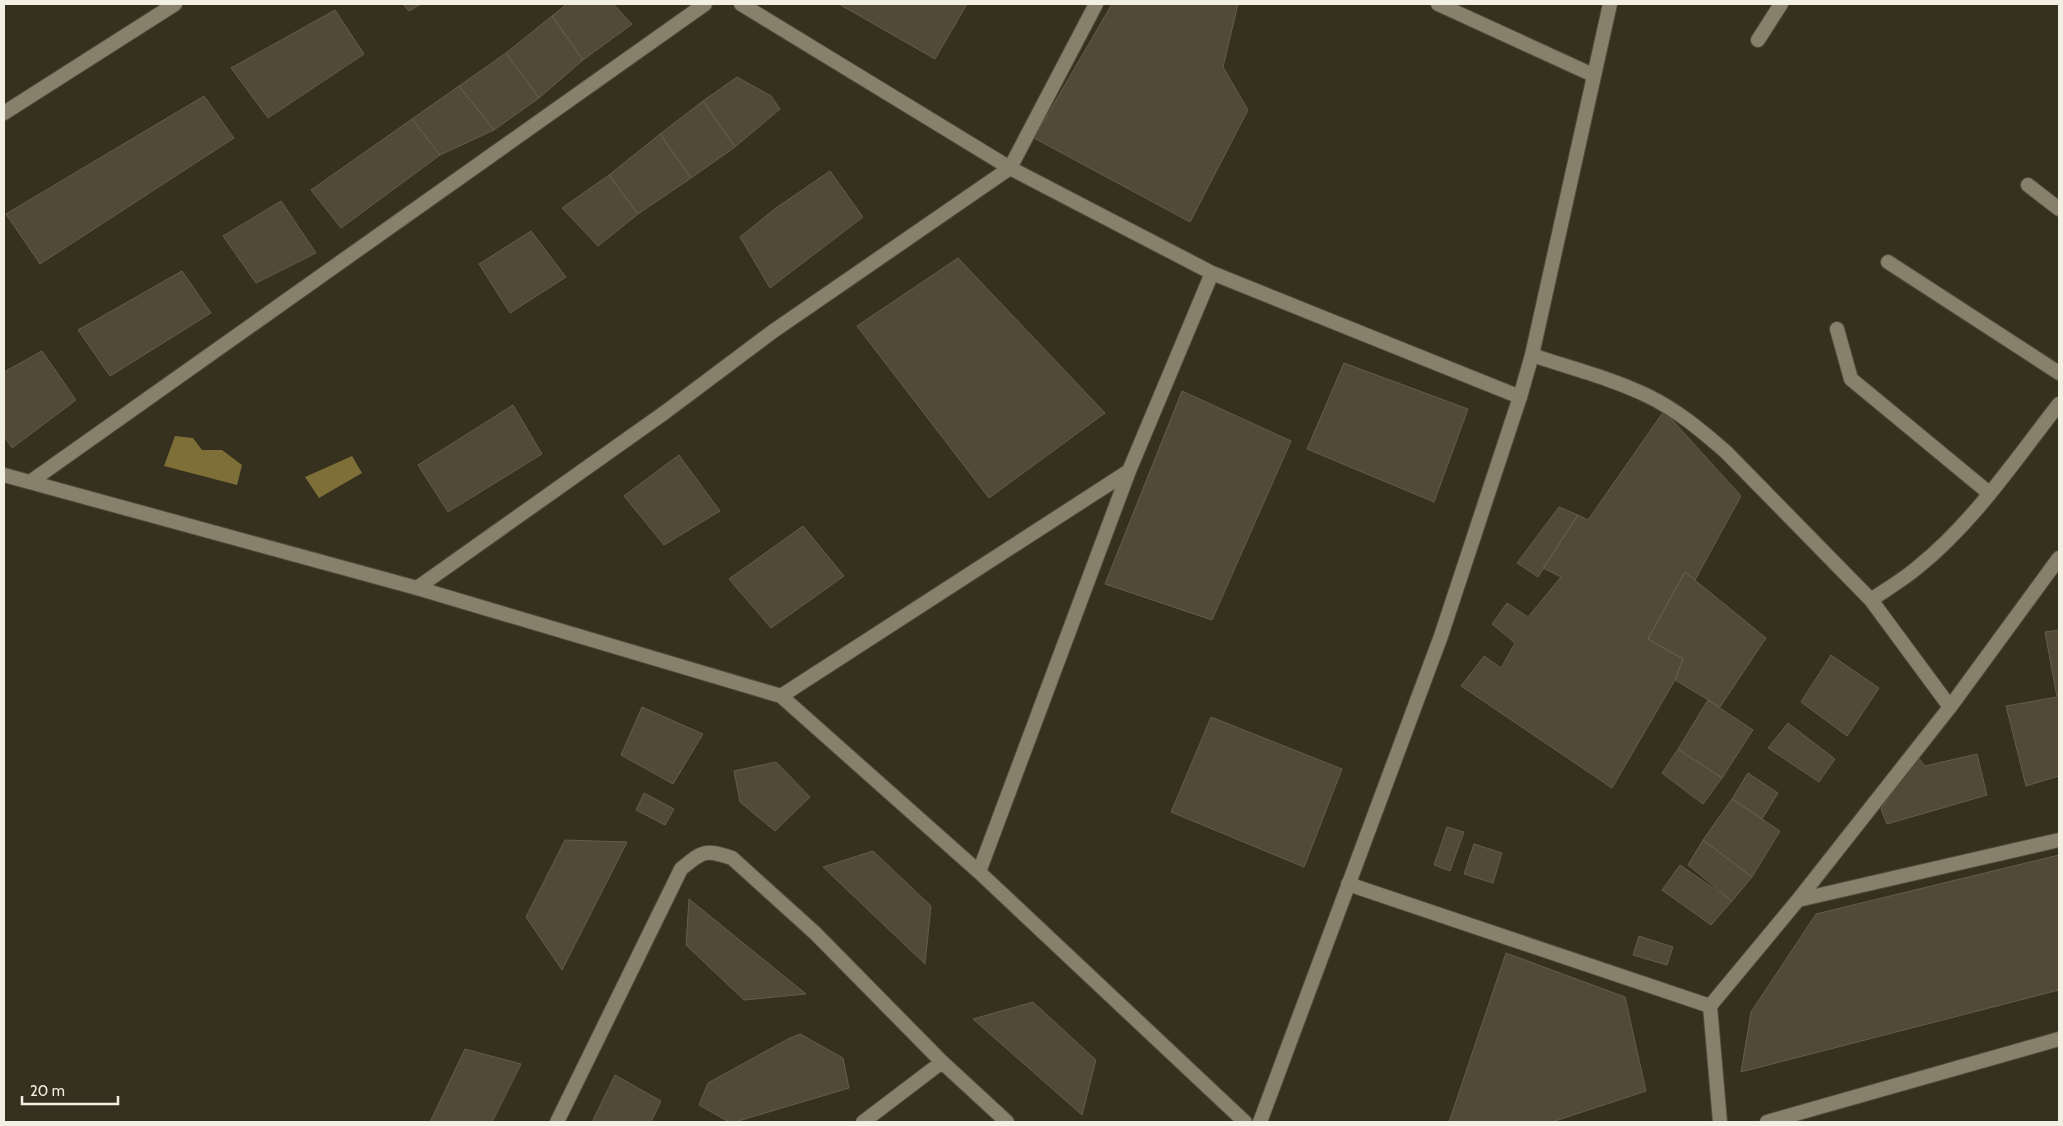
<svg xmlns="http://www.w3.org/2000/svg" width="2063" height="1126" font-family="Cabin,sans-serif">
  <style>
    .water { fill: #7e6f39 }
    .building { fill: #504a36; stroke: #635d49 }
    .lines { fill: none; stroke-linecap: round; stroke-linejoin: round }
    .service-casing { stroke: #504c3b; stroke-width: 16 }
    .minor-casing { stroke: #504c3b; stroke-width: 16 }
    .tertiary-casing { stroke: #504c3b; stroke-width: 16 }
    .service { stroke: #87816c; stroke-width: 14 }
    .minor { stroke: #87816c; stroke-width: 14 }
    .tertiary { stroke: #87816c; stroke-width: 14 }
  </style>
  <rect width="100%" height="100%" fill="#36301e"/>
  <!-- water -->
  <path class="water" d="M175 436 193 438 202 450H222L242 465 237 485 164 466Z
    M352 456 362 473 319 498 305 477Z"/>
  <!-- building -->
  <path class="building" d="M403 4H421L409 11Z
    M567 4H613L632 24 583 60 552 16Z
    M839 4H967L935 59Z
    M1112 4H1238L1223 67 1248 110 1190 222 1034 138Z
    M335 10 364 54 268 118 231 68Z
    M552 16 583 60 539 98 506 53Z
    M506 53 539 98 494 130 459 86Z
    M737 77 771 96 780 109 735 147 703 101Z
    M459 86 494 130 440 155 412 119Z
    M204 96 234 138 40 264 6 214Z
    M703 101 735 147 691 178 660 134Z
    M412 119 440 155 341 228 311 190Z
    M660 134 691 178 638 214 609 175Z
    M830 171 863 217 770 288 740 237 776 208Z
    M609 175 638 214 598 246 562 208Z
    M281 201 316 253 256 283 223 236Z
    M531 231 566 277 510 313 479 264Z
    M958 258 1105 413 989 498 857 326Z
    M182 271 211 313 110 376 78 330Z
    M42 351 76 400 12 448 4 436V372Z
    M1344 363 1468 409 1434 502 1307 449Z
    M1182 391 1291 441 1212 620 1105 584Z
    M513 405 542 454 448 512 418 465Z
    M1664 411 1741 496 1695 580 1685 572 1648 639 1683 659 1675 680 1612 788 1461 686 1484 656 1501 668 1515 643 1492 624 1507 603 1528 617 1561 577 1543 568 1578 515 1588 520Z
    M679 455 720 511 664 545 624 496Z
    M1559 507 1578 515 1538 577 1517 563Z
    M803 526 844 576 771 628 729 579Z
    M1685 572 1766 638 1720 707 1675 680 1683 659 1648 639Z
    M2059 630V776L2026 786 2006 706 2057 697 2045 632Z
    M1831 655 1879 688 1847 736 1801 702Z
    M1708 700 1753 730 1722 778 1678 749Z
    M642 707 703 734 673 784 621 755Z
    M1211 717 1342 769 1304 867 1171 812Z
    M1788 723 1835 759 1819 782 1768 748Z
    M1678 749 1722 778 1703 804 1662 773Z
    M1977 754 1987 795 1887 824 1881 809 1917 756 1925 766Z
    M776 762 810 797 775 831 740 802 734 771Z
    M1748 773 1778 793 1762 819 1732 799Z
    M644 793 674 809 665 825 636 810Z
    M1732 799 1780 831 1752 877 1703 840Z
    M1447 827 1464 832 1450 871 1434 865Z
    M565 840 627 842 562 970 526 917Z
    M1703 840 1752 877 1732 901 1688 865Z
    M1474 844 1502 853 1493 883 1464 874Z
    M873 851 931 906 925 964 823 867Z
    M2059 855V990L1741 1072 1751 1012 1816 914Z
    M1680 865 1732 901 1711 925 1662 890Z
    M689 899 806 994 744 1000 686 945Z
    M1639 936 1673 947 1667 965 1633 955Z
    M1506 953 1625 997 1646 1091 1552 1122H1449Z
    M1033 1002 1096 1060 1082 1115 973 1019Z
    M800 1034 843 1058 849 1088 735 1122H729L699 1105 708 1083 788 1039Z
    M465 1049 521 1064 492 1122H430Z
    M615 1075 661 1101 651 1122H592Z"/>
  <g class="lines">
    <defs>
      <path id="service" d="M1888 262 2059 373
        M1837 329 1851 379 1989 493"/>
      <path id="minor" d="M741 4 1010 168 1212 273 1520 397
        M1438 4 1593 75
        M1758 40 1781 4
        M4 113 175 4
        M2028 185 2059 209
        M1532 355C1570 368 1611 378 1648 396 1677 410 1702 431 1726 452L1871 600 1950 707
        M4 475 417 588 781 696 979 872 1245 1122
        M30 482 705 4
        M417 588 664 413 772 332 1010 168 1096 4
        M1871 600C1887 589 1904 579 1918 567 1974 522 2015 460 2059 404
        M781 696 1129 471
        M979 872 1129 471 1212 273
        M1348 884 1710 1006
        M1798 900 2059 840
        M557 1122 681 869C703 851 704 849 732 858L815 933 942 1062 1007 1122
        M863 1122 942 1062
        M1720 1122 1710 1006 1798 900 1950 707 2059 558
        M1767 1122 2059 1039"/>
      <path id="tertiary" d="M1260 1122 1441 636 1520 397 1532 355 1610 4"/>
    </defs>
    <!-- service casing -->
    <use href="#service" class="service-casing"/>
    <!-- minor casing -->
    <use href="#minor" class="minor-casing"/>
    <!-- tertiary casing -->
    <use href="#tertiary" class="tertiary-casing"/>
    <!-- service -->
    <use href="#service" class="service"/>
    <!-- minor -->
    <use href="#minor" class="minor"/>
    <!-- tertiary -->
    <use href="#tertiary" class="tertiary"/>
  </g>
  <!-- border -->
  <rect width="2063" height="1126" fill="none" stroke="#f2efe3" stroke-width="10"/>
  <!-- scale -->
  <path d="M22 1096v8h96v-8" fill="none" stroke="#f2efe3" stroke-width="2.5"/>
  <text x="30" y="1096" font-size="15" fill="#f2efe3" stroke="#36301e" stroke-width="4" paint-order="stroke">20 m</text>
</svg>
